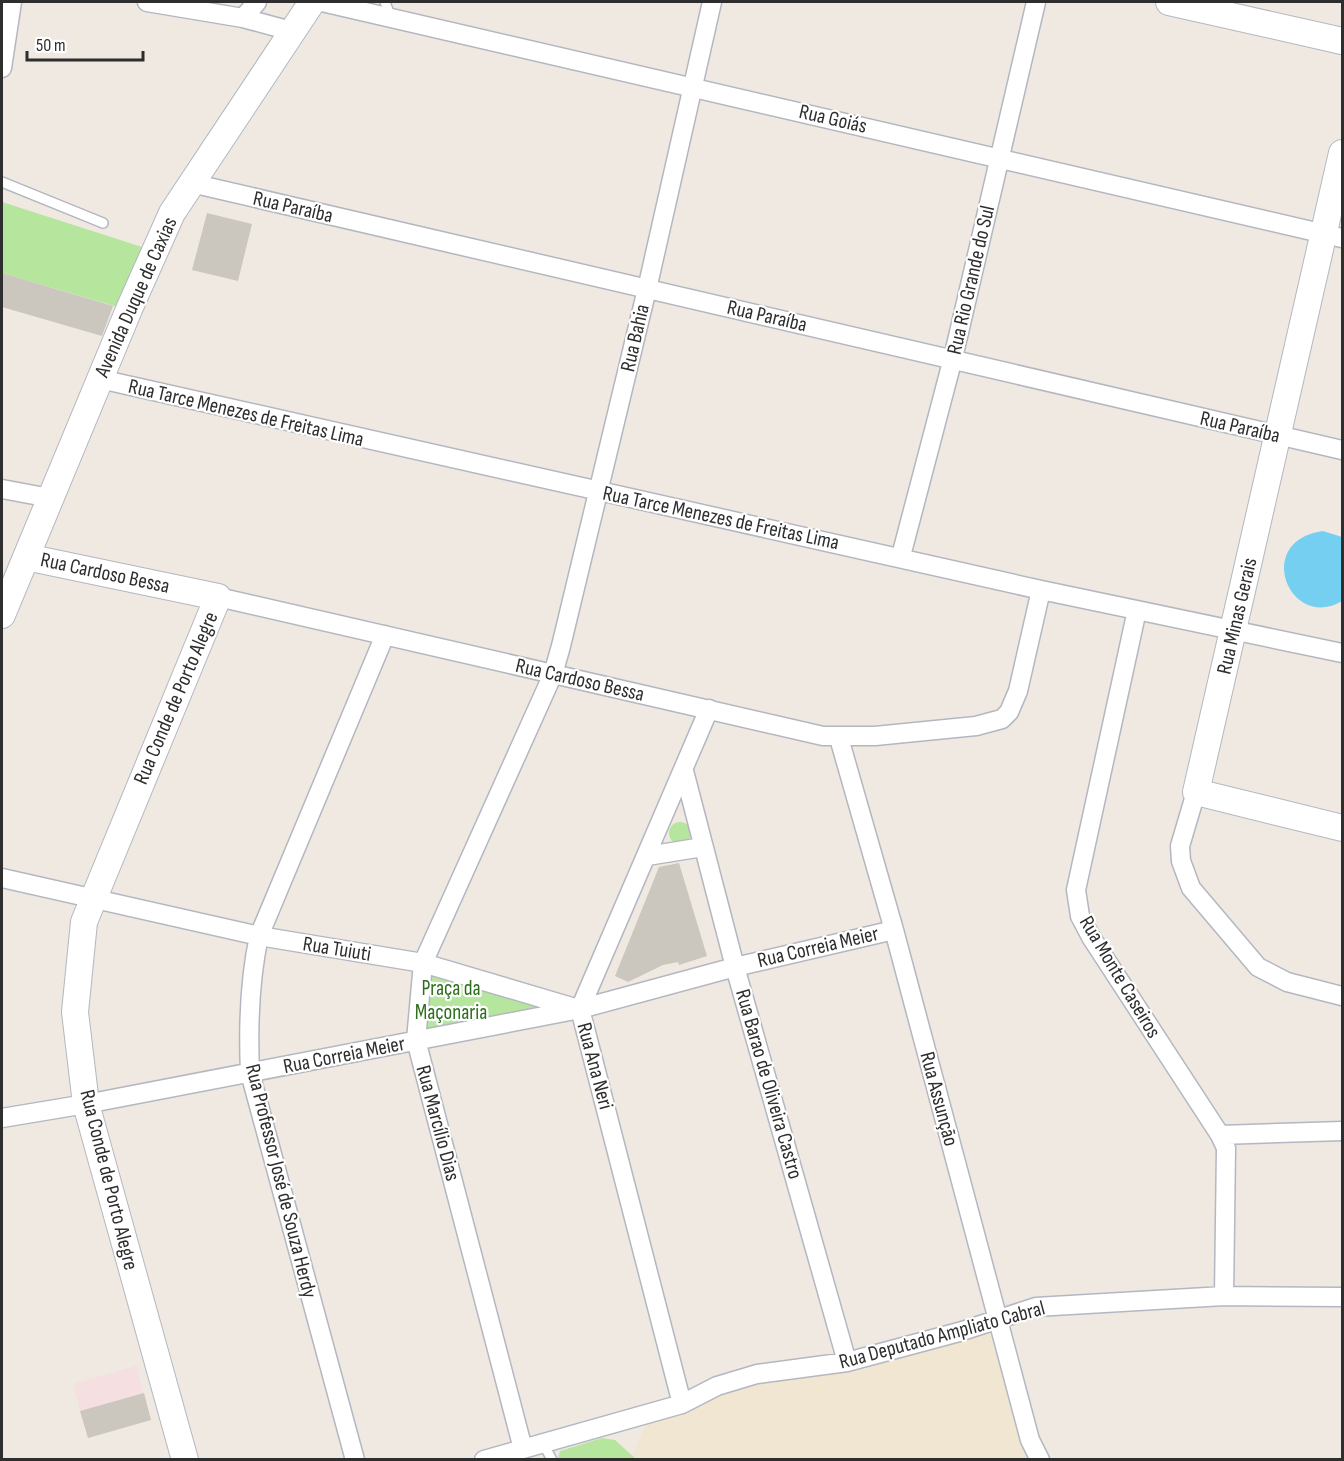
<svg xmlns="http://www.w3.org/2000/svg" width="1344" height="1461" font-family="'Sofia Sans Condensed',sans-serif">
  <style>
    .education { fill: #f0e6d1 }
    .medical { fill: #f5dfe0 }
    .green { fill: #b6e59e }
    .water { fill: #75cff0 }
    .building { fill: #cbc7bf }
    .lines { fill: none; stroke-linecap: round; stroke-linejoin: round }
    .lane-casing { stroke: #b4b7c1; stroke-width: 12 }
    .street-casing { stroke: #b4b7c1; stroke-width: 21 }
    .secondary-casing { stroke: #b4b7c1; stroke-width: 28 }
    .lane { stroke: #fff; stroke-width: 9 }
    .street { stroke: #fff; stroke-width: 18 }
    .secondary { stroke: #fff; stroke-width: 26 }
    .labels { text-anchor: middle; dominant-baseline: central; stroke-width: 4.5; stroke-linejoin: round; paint-order: stroke }
    .street-label { font-size: 21px; fill: #2e2e2e; stroke: #fff }
    .park-label { font-size: 21px; fill: #2c6e1b; stroke: #fff }
  </style>
  <rect width="100%" height="100%" fill="#efe9e1"/>
  <!-- education -->
  <path class="education" d="M988 1330 1033 1459 631 1460 648 1419 695 1405 761 1376 838 1371 853 1373Z"/>
  <!-- medical -->
  <path class="medical" d="M136 1366 151 1420 88 1438 73 1384Z"/>
  <!-- green -->
  <path class="green" d="M2 202 142 247 121 308 2 273Z
    M669 833a11 11 0 1 1 22 0a11 11 0 1 1-22 0Z
    M427 966 578 1003 420 1036Z
    M602 1438 615 1440 636 1459H558L560 1451Z"/>
  <!-- water -->
  <path class="water" d="M1323 531 1342 537V601C1290 632 1252 541 1323 531Z"/>
  <!-- building -->
  <path class="building" d="M207 213 252 224 238 281 192 270Z
    M2 273 113 306 102 336 2 307Z
    M679 863 707 956 679 965 678 962 663 965 628 982 615 976 659 867Z
    M144 1393 151 1420 88 1438 80 1411Z"/>
  <g class="lines">
    <defs>
      <path id="lane" d="M385 2 391 18
        M2 182 103 223
        M543 1443 552 1460"/>
      <path id="street" d="M147 2 243 18 291 31
        M322 2 1342 238
        M243 18 257 2
        M2 68 12 2
        M191 183 1342 450
        M100 379 1041 590 1342 653
        M2 489 50 498
        M901 556 953 358 1036 2
        M218 597 823 736H875L976 726 1002 719 1009 712 1018 691 1041 590
        M1137 610 1076 890 1080 916 1091 937 1220 1135 1226 1148 1224 1296
        M839 738 894 930 1030 1440 1040 1460
        M684 771 735 967 847 1362
        M1196 792 1180 846 1181 861 1191 888 1258 967 1287 982 1342 996
        M647 856 703 847
        M2 878 259 936 423 963 575 1008
        M2 1118 86 1104 580 1009 735 967 894 930
        M1220 1135 1342 1131
        M682 1404 580 1009 709 709
        M523 1449 416 1040 423 963 553 674 561 646 647 289 712 2
        M355 1460 250 1073C248 1027 249 982 259 936L385 635
        M484 1460 682 1404 717 1386 757 1374 847 1362 959 1332 1036 1307 1224 1296 1342 1297"/>
      <path id="secondary" d="M1169 2 1342 41
        M1342 153 1196 792 1342 828
        M26 557 218 597 84 922 75 1012 86 1104 185 1460
        M2 615 130 307 172 213 312 2"/>
    </defs>
    <!-- lane casing -->
    <use href="#lane" class="lane-casing"/>
    <!-- street casing -->
    <use href="#street" class="street-casing"/>
    <!-- secondary casing -->
    <use href="#secondary" class="secondary-casing"/>
    <!-- lane -->
    <use href="#lane" class="lane"/>
    <!-- street -->
    <use href="#street" class="street"/>
    <!-- secondary -->
    <use href="#secondary" class="secondary"/>
  </g>
  <g class="labels">
    <!-- street labels -->
    <g class="street-label">
      <text transform="translate(833 119) rotate(13)">Rua Goiás</text>
      <text transform="translate(293 207) rotate(13)">Rua Paraíba</text>
      <text transform="translate(971 280) rotate(-77)">Rua Rio Grande do Sul</text>
      <text transform="translate(136 297) rotate(-66)">Avenida Duque de Caxias</text>
      <text transform="translate(767 316) rotate(13)">Rua Paraíba</text>
      <text transform="translate(635 338) rotate(-77)">Rua Bahia</text>
      <text transform="translate(246 413) rotate(13)">Rua Tarce Menezes de Freitas Lima</text>
      <text transform="translate(1240 427) rotate(13)">Rua Paraíba</text>
      <text transform="translate(721 518) rotate(12)">Rua Tarce Menezes de Freitas Lima</text>
      <text transform="translate(105 573) rotate(12)">Rua Cardoso Bessa</text>
      <text transform="translate(1237 616) rotate(-77)">Rua Minas Gerais</text>
      <text transform="translate(580 680) rotate(13)">Rua Cardoso Bessa</text>
      <text transform="translate(176 698) rotate(-67)">Rua Conde de Porto Alegre</text>
      <text transform="translate(818 947) rotate(-13)">Rua Correia Meier</text>
      <text transform="translate(337 949) rotate(9)">Rua Tuiuti</text>
      <text transform="translate(1120 977) rotate(59)">Rua Monte Caseiros</text>
      <text transform="translate(344 1055) rotate(-11)">Rua Correia Meier</text>
      <text transform="translate(595 1066) rotate(75)">Rua Ana Neri</text>
      <text transform="translate(769 1084) rotate(74)">Rua Barao de Oliveira Castro</text>
      <text transform="translate(939 1099) rotate(75)">Rua Assunção</text>
      <text transform="translate(438 1123) rotate(75)">Rua Marcílio Dias</text>
      <text transform="translate(109 1180) rotate(76)">Rua Conde de Porto Alegre</text>
      <text transform="translate(281 1181) rotate(76)">Rua Professor José de Souza Herdy</text>
      <text transform="translate(942 1335) rotate(-15)">Rua Deputado Ampliato Cabral</text>
    </g>
    <!-- park labels -->
    <g class="park-label">
      <text x="451" y="988">Praça da<tspan x="451" dy="24">Maçonaria</tspan></text>
    </g>
  </g>
  <!-- border -->
  <rect width="1344" height="1461" fill="none" stroke="#2e2e2e" stroke-width="6"/>
  <!-- scale -->
  <path d="M27 51v9h116v-9" fill="none" stroke="#2e2e2e" stroke-width="3"/>
  <text x="36" y="51" font-size="18" fill="#2e2e2e" stroke="#ffffff" stroke-width="4.5" paint-order="stroke">50 m</text>
</svg>
